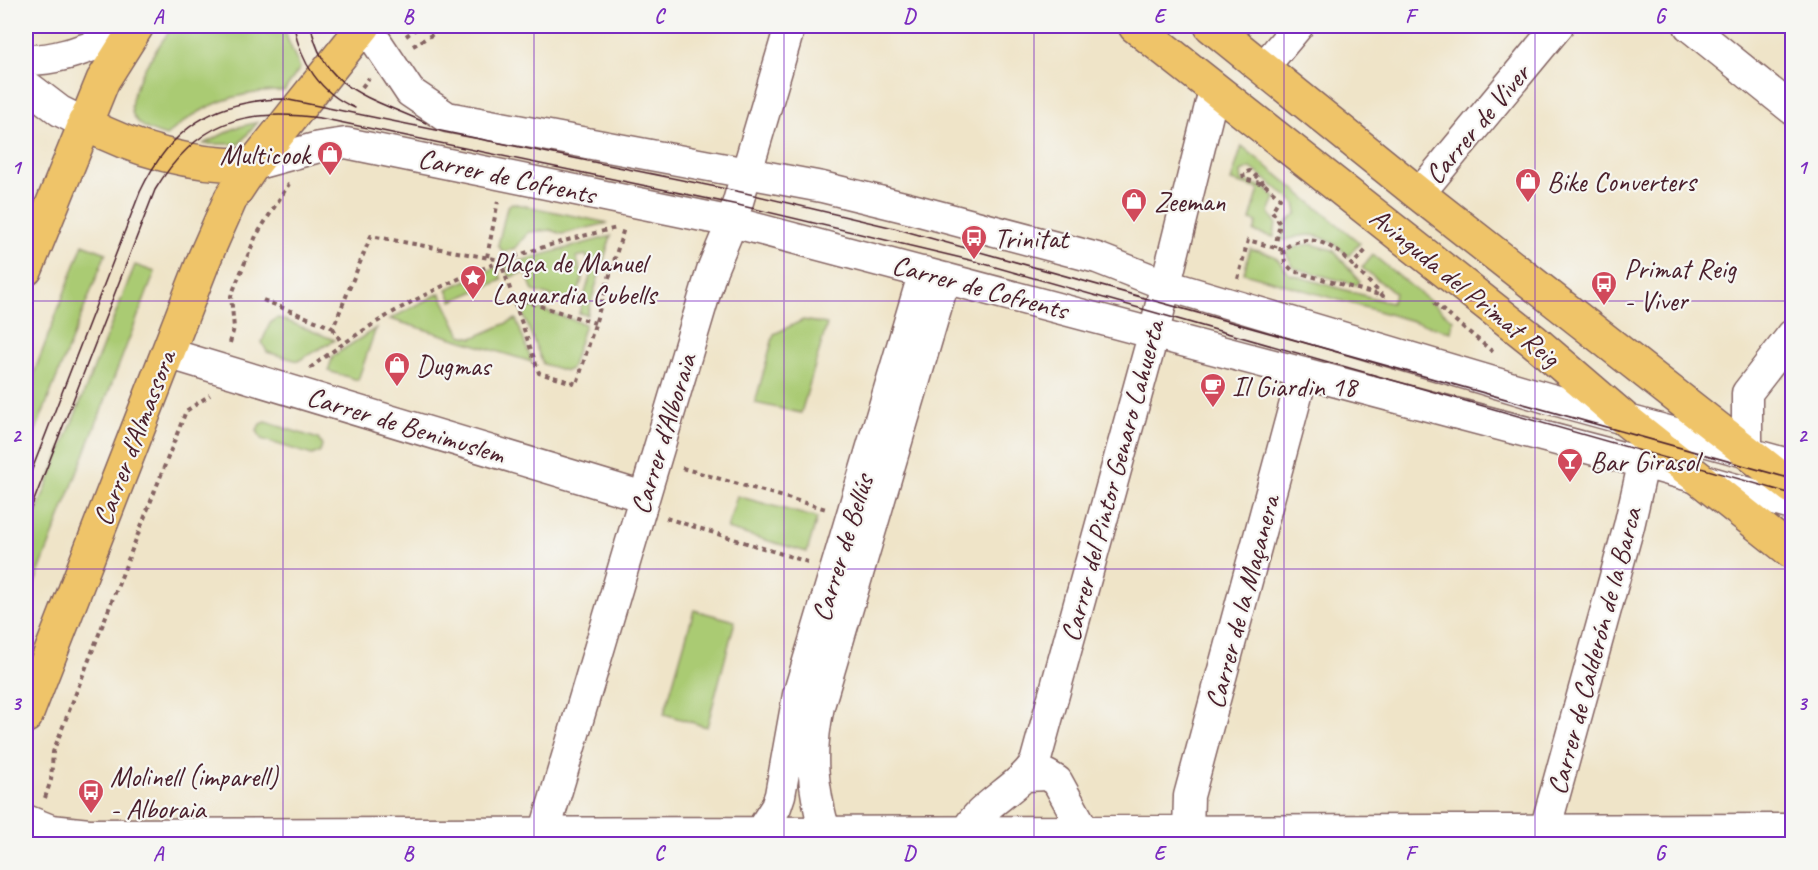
<svg xmlns="http://www.w3.org/2000/svg" width="1818" height="870" font-family="Caveat,sans-serif">
  <style>
    .green { fill: #aacb73; stroke: #7a754f; stroke-width: 1.5 }
    .lines { fill: none; stroke-linecap: round; stroke-linejoin: round }
    .minor-casing { stroke: #846462; stroke-width: 33 }
    .major-casing { stroke: #846462; stroke-width: 36 }
    .path { stroke: #846462; stroke-width: 4; stroke-dasharray: 4.5 4.5; stroke-linecap: butt }
    .minor { stroke: #fff; stroke-width: 30 }
    .major { stroke: #efc469; stroke-width: 33 }
    .tram { stroke: #4a1f2b; stroke-width: 1.5 }
    .grid { fill: none; stroke: #7b2cbf; stroke-width: 1.5; stroke-opacity: 0.55 }
    .labels { text-anchor: middle; dominant-baseline: central; stroke-width: 4.5; stroke-linejoin: round; paint-order: stroke }
    .street-label { font-size: 28px; fill: #4a1f2b; stroke: #f6f6f2 }
    .poi-label { font-size: 28px; fill: #4a1f2b; stroke: #f6f6f2; text-anchor: start }
    .neatline { fill: none; stroke: #7b2cbf; stroke-width: 2 }
    .grid-label { font-size: 20px; text-anchor: middle; font-weight: bold; fill: #7b2cbf }
  </style>
  <rect width="100%" height="100%" fill="#f6f6f2"/>
  <filter id="ink" filterUnits="userSpaceOnUse"><feTurbulence type="fractalNoise" baseFrequency=".0167" numOctaves="2"/><feDisplacementMap in="SourceGraphic" scale="12" xChannelSelector="R" yChannelSelector="G"/><feConvolveMatrix kernelMatrix="1 2 1 2 8 2 1 2 1" color-interpolation-filters="sRGB"/></filter>
  <filter id="wash" filterUnits="userSpaceOnUse"><feTurbulence type="fractalNoise" baseFrequency=".008" numOctaves="4" result="noise"/><feDisplacementMap in="SourceGraphic" scale="24" xChannelSelector="R" yChannelSelector="G"/><feGaussianBlur stdDeviation="1.35" result="paint"/><feColorMatrix in="noise" values="0 0 0 0 0 0 0 0 0 0 0 0 0 0 0 0 0 1.4 0 .05"/><feComposite in="paint" operator="in"/></filter>
  <g filter="url(#wash)">
    <rect width="100%" height="100%" fill="#efe4c8"/>
    <!-- green -->
    <path class="green" d="M173 26H285L287 38 300 68 284 91C237 91 202 104 166 136 155 132 140 128 134 117 121 96 160 44 173 26Z
      M258 122 239 144H203L235 128Z
      M1242 146 1360 243 1348 256C1335 242 1320 232 1301 236 1294 237 1289 240 1282 240L1285 224 1297 213 1295 203 1251 168 1241 172 1242 181 1264 187 1275 198 1269 212 1276 223 1274 237 1254 232 1257 222 1250 220 1259 189 1231 181Z
      M512 203 608 223 562 234 551 230 529 232 515 248 503 252 498 245 507 207Z
      M611 236 587 315 579 313 592 270 586 255 576 257 583 277 575 303 533 291 526 272 510 277 505 265Z
      M83 244 106 253 26 455V394Z
      M1310 244 1333 250 1360 281 1357 285 1294 268 1286 253 1293 248Z
      M1250 249C1274 254 1275 254 1289 274L1391 303 1395 293 1362 268 1373 255 1453 320 1451 332 1244 273Z
      M135 265 155 272 26 605V538Z
      M497 267 502 280 452 301 447 289Z
      M440 293 461 335 473 338 516 319 532 362 390 319Z
      M518 302 585 324 571 369 566 371 543 364Z
      M278 318 282 319 335 340 298 361 267 352 262 342 270 323Z
      M803 320 827 324 801 413 755 403 774 334Z
      M376 328 358 380 328 371 333 356Z
      M266 422 318 439 322 445 320 452 312 455 261 439 257 430 260 424Z
      M737 496 817 518 807 552 727 529Z
      M694 610 735 621 707 727 664 714Z"/>
  </g>
  <g filter="url(#ink)">
    <g class="lines">
      <defs>
        <path id="minor" d="M366 26 410 92 447 117 822 187 912 209 1097 258 1166 285 1547 398 1792 465
          M1689 26 1792 109
          M26 60C62 61 98 43 133 32
          M1263 68 1298 26
          M26 85 60 111 84 123
          M253 165 319 147 346 143 732 222 1644 463 1792 505
          M1419 194 1558 26
          M167 353 644 497
          M1747 453V393L1792 335
          M1026 776 1047 775 1057 781 1085 832
          M26 820 51 830 89 834 1792 829
          M1545 830 1629 526 1648 443
          M1188 831 1189 796 1303 373
          M760 832 776 807 780 795 798 695 924 272
          M825 832C812 785 809 754 819 706L945 278
          M961 842C972 807 1015 793 1035 763L1154 332 1214 90
          M541 844 712 270 732 222 790 26"/>
        <path id="major" d="M1135 26 1534 341 1627 421 1792 552
          M1211 26 1419 194 1792 487
          M84 123C138 152 192 166 253 165
          M26 269 103 80 137 26
          M26 716 205 257 231 198 253 165 364 26"/>
      </defs>
      <!-- minor casing -->
      <use href="#minor" class="minor-casing"/>
      <!-- major casing -->
      <use href="#major" class="major-casing"/>
      <!-- path -->
      <path class="path" d="M406 36 420 26
        M413 46 435 33 441 26
        M362 87 369 78
        M1264 184 1250 171 1243 173 1244 179 1264 184 1280 198 1272 211 1280 223 1275 248
        M1283 250 1285 263 1293 271 1383 296 1352 265
        M487 257 498 201
        M1238 279 1248 240 1283 250C1306 229 1335 245 1352 265L1368 248
        M514 298 595 323
        M263 300 333 328 371 236 500 260 539 373 577 384 624 228
        M1434 303 1493 352
        M333 328 342 344
        M230 343 234 328 231 296 256 236 289 184
        M310 368C404 296 501 253 617 228
        M682 468 826 509
        M666 518 811 563
        M45 798 51 780 53 752 186 411 210 395"/>
      <!-- minor -->
      <use href="#minor" class="minor"/>
      <!-- major -->
      <use href="#major" class="major"/>
      <!-- tram -->
      <path class="tram" d="M294 26C300 62 320 93 355 108
        M311 26C323 91 373 98 426 123
        M26 485 140 192C170 128 214 100 284 99L741 192 894 228 1792 479
        M26 521 155 190C196 122 243 107 320 118L738 205 974 261 1792 494"/>
    </g>
  </g>
  <!-- grid -->
  <path class="grid" d="M283 26V844M534 26V844M784 26V844M1034 26V844M1284 26V844M1535 26V844M26 301H1792M26 569H1792"/>
  <!-- icons -->
  <defs>
    <symbol id="shop-pin" viewBox="-11 -11 22 30"><path d="M0 17L-7.5 6A9.5 9.5 0 1 1 7.5 6Z" fill="#d1495b" stroke="#f6f6f2"/><path d="M-5-2.5h2.3a2.7 3.5 0 0 1 5.4 0H5L5.5 6h-11ZM-1.5-2.5h3a1.5 2.3 0 0 0-3 0Z" fill="#fff"/></symbol>
    <symbol id="bus-pin" viewBox="-11 -11 22 30"><path d="M0 17L-7.5 6A9.5 9.5 0 1 1 7.5 6Z" fill="#d1495b" stroke="#f6f6f2"/><path d="M-5-6H5V4H4V6H2V4H-2V6H-4V4H-5ZM-3.5-4V0h7V-4ZM-3.5 1.2v1.5H-2V1.2ZM2 1.2v1.5H3.5V1.2Z" fill="#fff"/></symbol>
    <symbol id="sight-pin" viewBox="-11 -11 22 30"><path d="M0 17L-7.5 6A9.5 9.5 0 1 1 7.5 6Z" fill="#d1495b" stroke="#f6f6f2"/><path d="M0-6L1.8-2.2L6-1.7L2.9 1.2L3.7 5.4L0 3.3L-3.7 5.4L-2.9 1.2L-6-1.7L-1.8-2.2Z" fill="#fff"/></symbol>
    <symbol id="cafe-pin" viewBox="-11 -11 22 30"><path d="M0 17L-7.5 6A9.5 9.5 0 1 1 7.5 6Z" fill="#d1495b" stroke="#f6f6f2"/><path d="M-5.5-4.5H6V0H3Q3 3.5 0 3.5H-2.5Q-5.5 3.5-5.5 0ZM3-3.2v2h1.7v-2ZM-6 4.5H4V6H-6Z" fill="#fff"/></symbol>
    <symbol id="bar-pin" viewBox="-11 -11 22 30"><path d="M0 17L-7.5 6A9.5 9.5 0 1 1 7.5 6Z" fill="#d1495b" stroke="#f6f6f2"/><path d="M-6-5H6L.8 .8V4.5H3.5V6h-7V4.5H-.8V.8Z" fill="#fff"/></symbol>
  </defs>
  <g fill-rule="evenodd">
    <use href="#shop-pin" x="315" y="139" width="30" height="40"/>
    <use href="#shop-pin" x="1513" y="166" width="30" height="40"/>
    <use href="#shop-pin" x="1119" y="186" width="30" height="40"/>
    <use href="#bus-pin" x="959" y="223" width="30" height="40"/>
    <use href="#sight-pin" x="458" y="263" width="30" height="40"/>
    <use href="#bus-pin" x="1589" y="269" width="30" height="40"/>
    <use href="#shop-pin" x="382" y="350" width="30" height="40"/>
    <use href="#cafe-pin" x="1198" y="371" width="30" height="40"/>
    <use href="#bar-pin" x="1555" y="446" width="30" height="40"/>
    <use href="#bus-pin" x="76" y="777" width="30" height="40"/>
  </g>
  <g class="labels">
    <!-- street labels -->
    <g class="street-label">
      <text transform="translate(1477 124) rotate(-50)">Carrer de Viver</text>
      <text transform="translate(507 176) rotate(12)">Carrer de Cofrents</text>
      <text transform="translate(980 287) rotate(15)">Carrer de Cofrents</text>
      <text transform="translate(1465 287) rotate(39)">Avinguda del Primat Reig</text>
      <text transform="translate(406 425) rotate(17)">Carrer de Benimuslem</text>
      <text transform="translate(663 434) rotate(-73)">Carrer d'Alboraia</text>
      <text transform="translate(134 438) rotate(-69)">Carrer d'Almassora</text>
      <text transform="translate(1112 481) rotate(-75)">Carrer del Pintor Genaro Lahuerta</text>
      <text transform="translate(842 548) rotate(-73)">Carrer de Bellús</text>
      <text transform="translate(1242 602) rotate(-75)">Carrer de la Maçanera</text>
      <text transform="translate(1594 651) rotate(-75)">Carrer de Calderón de la Barca</text>
    </g>
    <!-- poi labels -->
    <g class="poi-label">
      <text x="310" y="154" text-anchor="end">Multicook</text>
      <text x="1547" y="181">Bike Converters</text>
      <text x="1154" y="201">Zeeman</text>
      <text x="994" y="238">Trinitat</text>
      <text x="492" y="262">Plaça de Manuel<tspan x="492" dy="32">Laguardia Cubells</tspan></text>
      <text x="1624" y="268">Primat Reig<tspan x="1624" dy="32">- Viver</tspan></text>
      <text x="416" y="365">Dugmas</text>
      <text x="1232" y="386">Il Giardin 18</text>
      <text x="1590" y="461">Bar Girasol</text>
      <text x="110" y="776">Molinell (imparell)<tspan x="110" dy="32">- Alboraia</tspan></text>
    </g>
  </g>
  <!-- margin -->
  <rect width="1818" height="870" fill="none" stroke="#f6f6f2" stroke-width="66"/>
  <rect x="33" y="33" width="1752" height="804" class="neatline"/>
  <g class="grid-label">
    <text x="158" y="23">A</text>
    <text x="408" y="23">B</text>
    <text x="659" y="23">C</text>
    <text x="909" y="23">D</text>
    <text x="1159" y="23">E</text>
    <text x="1410" y="23">F</text>
    <text x="1660" y="23">G</text>
    <text x="16" y="174">1</text>
    <text x="1802" y="174">1</text>
    <text x="16" y="442">2</text>
    <text x="1802" y="442">2</text>
    <text x="16" y="710">3</text>
    <text x="1802" y="710">3</text>
    <text x="158" y="860">A</text>
    <text x="408" y="860">B</text>
    <text x="659" y="860">C</text>
    <text x="909" y="860">D</text>
    <text x="1159" y="860">E</text>
    <text x="1410" y="860">F</text>
    <text x="1660" y="860">G</text>
  </g>
</svg>
